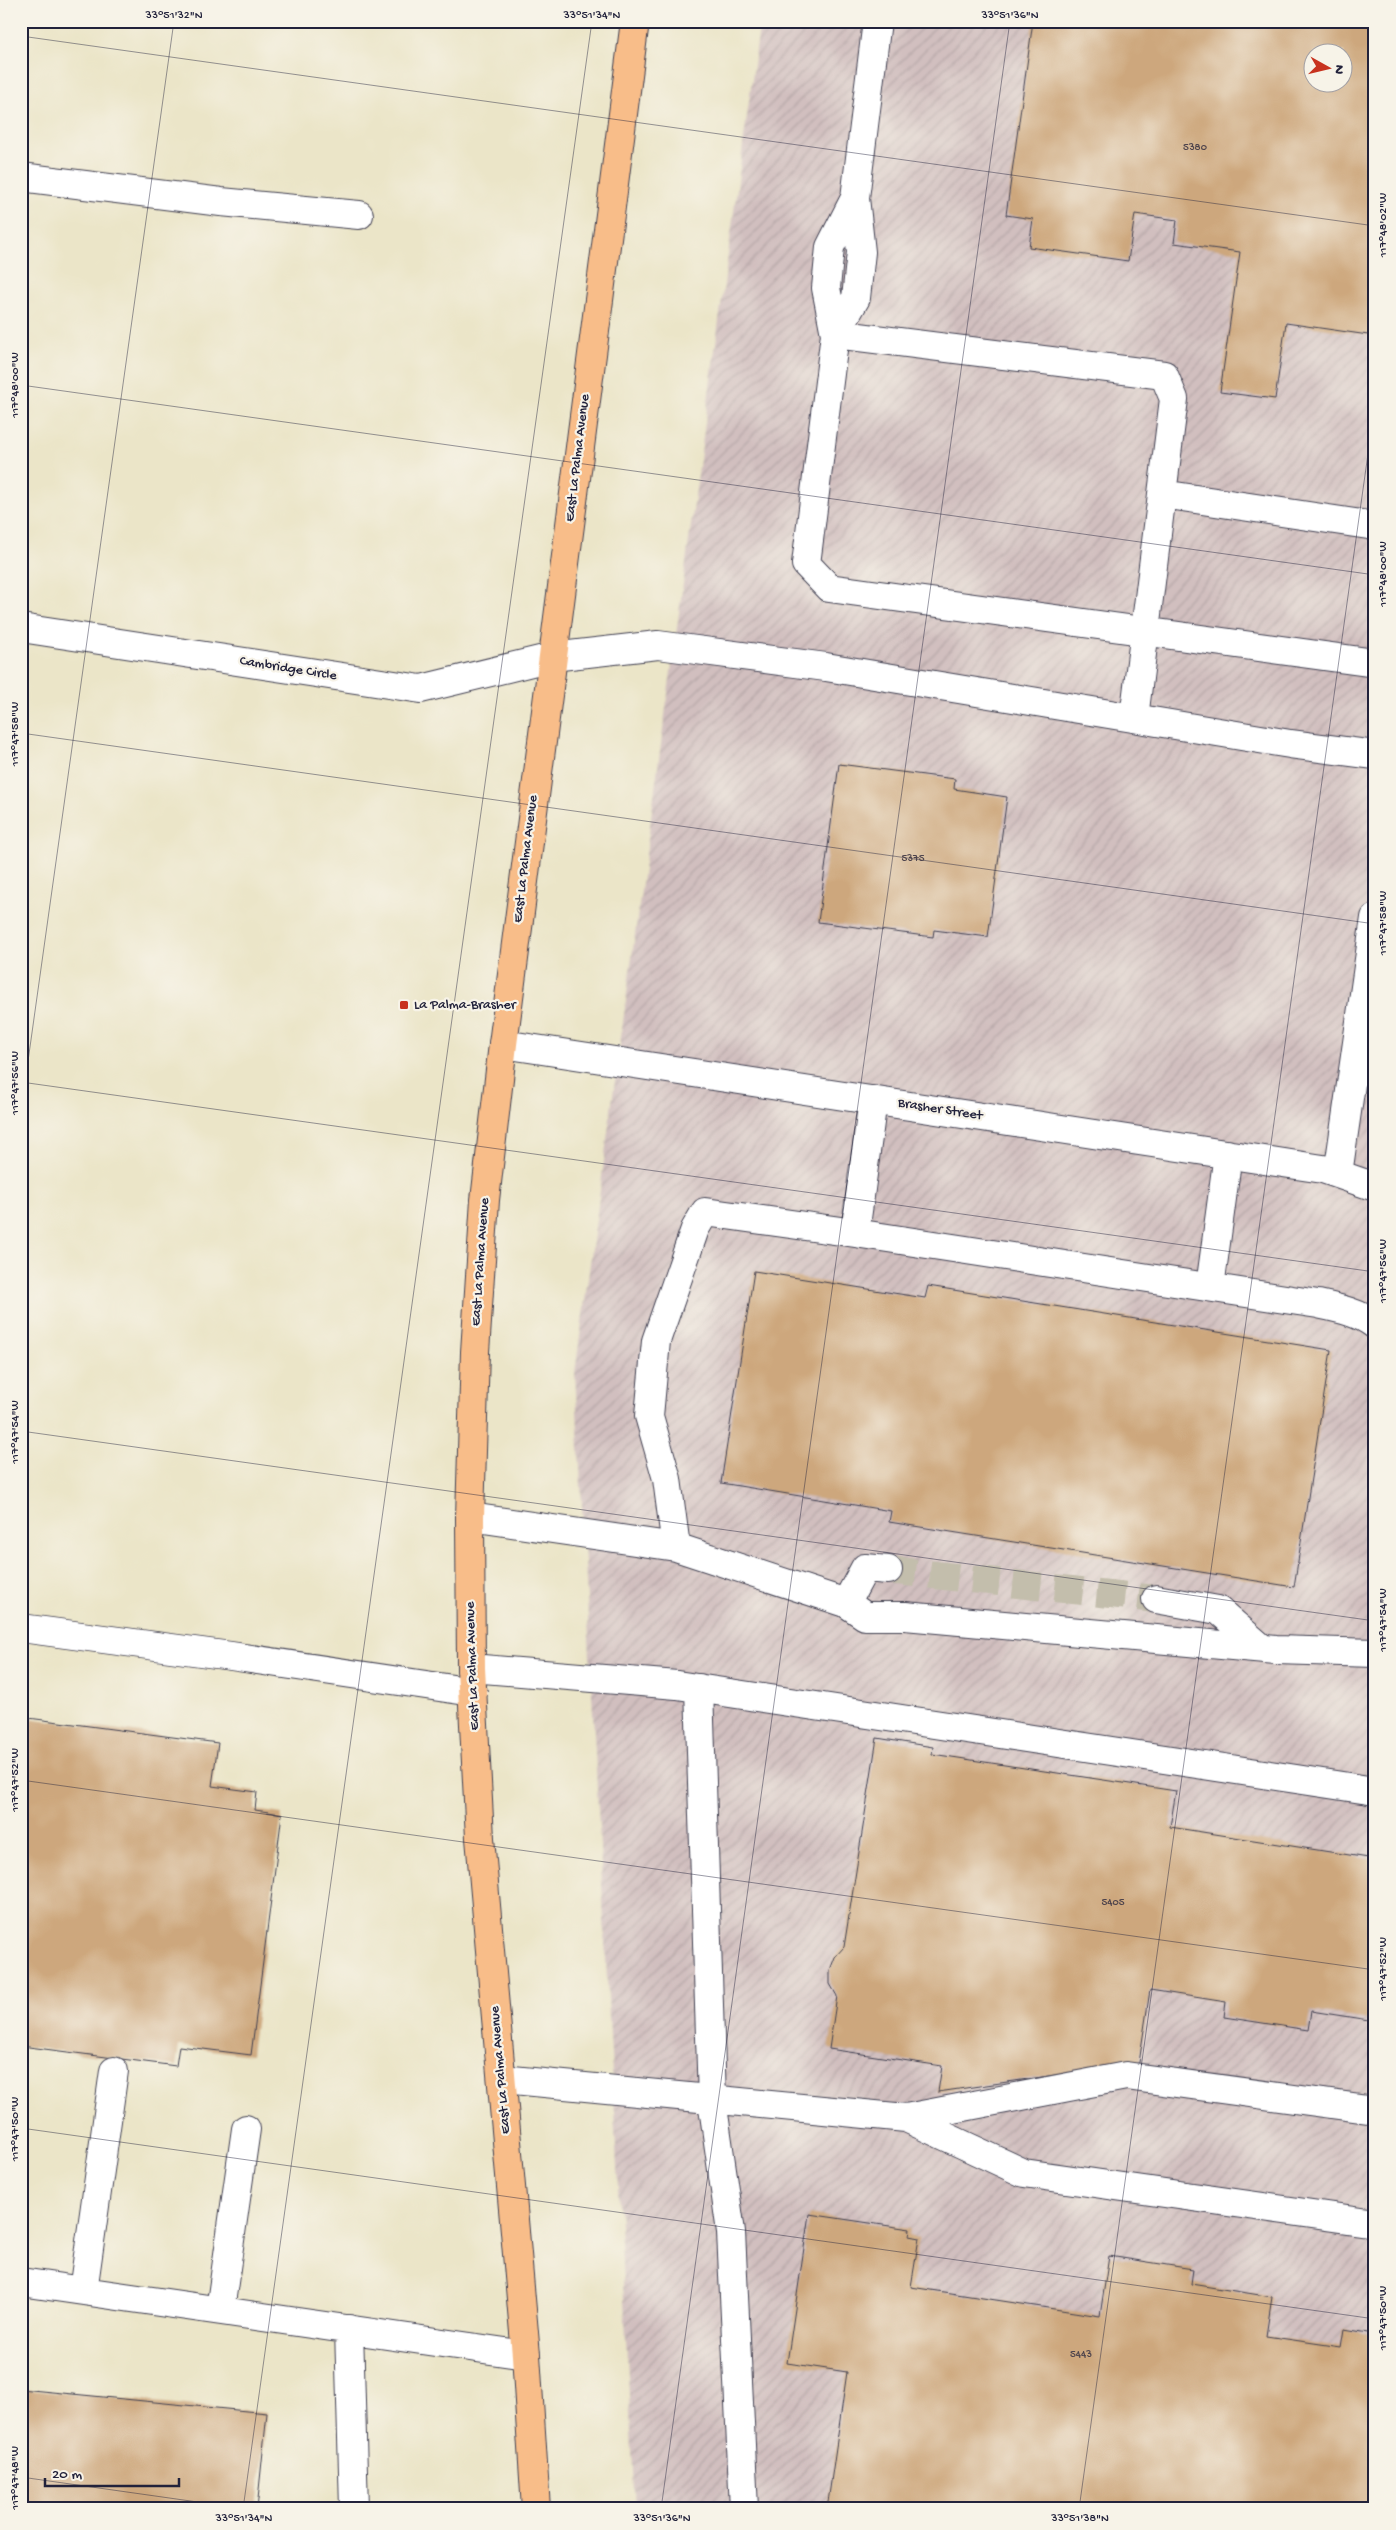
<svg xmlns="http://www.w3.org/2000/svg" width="1396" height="2530" font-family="'Gochi Hand',sans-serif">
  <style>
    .industrial { fill: url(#industrial-furrows); fill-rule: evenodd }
    .building { fill: #cda77d; fill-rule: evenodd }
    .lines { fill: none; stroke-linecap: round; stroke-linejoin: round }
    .minor-tunnel { stroke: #c3beac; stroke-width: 28; stroke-dasharray: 28 14; stroke-linecap: butt }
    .minor-casing { stroke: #403f50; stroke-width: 30 }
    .major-casing { stroke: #403f50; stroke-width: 30 }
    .minor { stroke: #fff; stroke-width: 28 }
    .major { stroke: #f8bd89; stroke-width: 28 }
    .ticks { fill: none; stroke: #22223b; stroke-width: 1; stroke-opacity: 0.45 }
    .poi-dot { fill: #c8321e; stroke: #f7f3e8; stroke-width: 2 }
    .labels { text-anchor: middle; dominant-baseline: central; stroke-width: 4.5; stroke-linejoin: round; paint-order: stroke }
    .number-label { font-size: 11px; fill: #4d434c }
    .street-label { font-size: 14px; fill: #22223b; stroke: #f7f3e8 }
    .poi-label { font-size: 14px; fill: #22223b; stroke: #f7f3e8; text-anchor: start }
    .neatline { fill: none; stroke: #22223b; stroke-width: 2 }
    .ticks-label { font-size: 12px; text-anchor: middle; fill: #22223b }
  </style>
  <defs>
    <pattern id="industrial-furrows" width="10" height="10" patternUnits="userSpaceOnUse" patternTransform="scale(1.25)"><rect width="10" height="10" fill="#d1bfbf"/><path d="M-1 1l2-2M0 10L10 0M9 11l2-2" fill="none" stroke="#b3a4a5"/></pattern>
  </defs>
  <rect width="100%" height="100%" fill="#f7f3e8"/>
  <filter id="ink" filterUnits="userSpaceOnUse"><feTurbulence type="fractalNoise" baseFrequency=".02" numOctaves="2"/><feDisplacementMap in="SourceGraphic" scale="10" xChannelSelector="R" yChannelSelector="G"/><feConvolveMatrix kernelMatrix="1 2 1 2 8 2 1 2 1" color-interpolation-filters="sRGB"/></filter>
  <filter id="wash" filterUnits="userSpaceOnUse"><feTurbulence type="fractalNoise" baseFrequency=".0096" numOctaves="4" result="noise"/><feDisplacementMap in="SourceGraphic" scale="20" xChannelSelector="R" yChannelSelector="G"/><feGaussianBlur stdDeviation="1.12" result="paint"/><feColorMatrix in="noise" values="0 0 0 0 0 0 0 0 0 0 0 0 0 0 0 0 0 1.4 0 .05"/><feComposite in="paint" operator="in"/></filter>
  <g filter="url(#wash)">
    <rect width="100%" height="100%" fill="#ebe5c8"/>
    <!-- industrial -->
    <path class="industrial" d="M760 21H1375V2509H635L575 1373ZM1314 52H1344V82H1314Z"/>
    <g id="blocks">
      <!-- building -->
      <path class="building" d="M1033 21H1375V336L1286 323 1275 399 1220 392 1240 252 1174 243 1177 220 1135 214 1128 261 1029 247 1033 219 1006 215ZM1314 52H1344V82H1314Z
        M839 764 955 779 954 789 1007 797 988 937 934 930 933 937 818 922Z
        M754 1271 925 1298 928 1286 1331 1350 1294 1587 889 1522 891 1511 721 1483Z
        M21 1717 218 1743 212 1786 257 1792 255 1810 282 1814 251 2055 179 2046 176 2066 21 2046Z
        M877 1738 933 1747 932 1754 1176 1791 1170 1827 1375 1859V2021L1311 2011 1308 2030 1224 2017 1226 2002 1150 1990 1139 2063 938 2092 942 2066 829 2049 837 1996 830 1984V1970L835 1957 844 1947Z
        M809 2214 910 2229 909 2236 919 2238 911 2287 1100 2316 1109 2256 1193 2269 1191 2284 1272 2297 1266 2336 1341 2347 1344 2329 1375 2334V2509H827L847 2372 787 2363Z
        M21 2389 267 2413 257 2509H21Z"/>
    </g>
  </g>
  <g filter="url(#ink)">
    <use href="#blocks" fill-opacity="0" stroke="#403f50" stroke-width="1"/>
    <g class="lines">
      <!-- minor-tunnel -->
      <path class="minor-tunnel" d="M888 1570 1156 1599"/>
      <defs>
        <path id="minor" d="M21 177 221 202 359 215
          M855 198 830 247 826 288 835 334 856 298 861 252 855 198 877 21
          M1162 494 1174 399 1164 375 835 334 806 564 829 588 1375 663
          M21 628 421 689 552 657 658 645 826 667 1290 744 1375 755
          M1134 718 1162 494 1375 526
          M503 1044 1323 1169 1375 1187
          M1338 1174 1375 918
          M855 1233 1318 1304C1337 1308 1359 1312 1375 1325
          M1210 1287 1228 1154
          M470 1517 676 1547 846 1603 865 1616H905L1276 1650 1375 1653
          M676 1547 667 1479 649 1416 656 1341 695 1229 705 1212 855 1233 873 1100
          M1156 1599 1218 1610 1263 1649
          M846 1603 865 1568 888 1570
          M21 1628 231 1656 473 1692
          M471 1668 677 1685 1375 1791
          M699 1688 712 2100 731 2232 744 2509
          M502 2079 906 2118 1126 2076 1375 2110
          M906 2118 1024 2173 1375 2223
          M21 2282 526 2355
          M83 2291 114 2071
          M220 2310 246 2129
          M349 2329 354 2509"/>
        <path id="major" d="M536 2509 526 2355 480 1838 471 1668 470 1517 475 1352 485 1200 503 1044 635 21"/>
      </defs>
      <!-- minor casing -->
      <use href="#minor" class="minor-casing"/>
      <!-- major casing -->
      <use href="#major" class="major-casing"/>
      <!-- minor -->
      <use href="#minor" class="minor"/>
      <!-- major -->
      <use href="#major" class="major"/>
    </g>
  </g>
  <!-- ticks -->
  <path class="ticks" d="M21 36 1375 226M21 385 1375 575M21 733 1375 924M21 1082 1375 1272M21 1111 174 21M21 1431 1375 1621M21 1780 1375 1970M21 2128 1375 2319M21 2477 247 2509M243 2509 592 21M661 2509 1010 21M1079 2509 1375 404"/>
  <!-- markers -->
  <rect class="poi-dot" x="399" y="1000" width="10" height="10" rx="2.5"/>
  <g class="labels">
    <!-- number labels -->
    <g class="number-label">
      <text x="1195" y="148">5380</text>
      <text x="913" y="859">5375</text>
      <text x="1113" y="1903">5405</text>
      <text x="1081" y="2355">5443</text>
    </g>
    <!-- street labels -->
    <g class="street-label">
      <text transform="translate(578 458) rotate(-83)">East La Palma Avenue</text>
      <text transform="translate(288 669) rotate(9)">Cambridge Circle</text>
      <text transform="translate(526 859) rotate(-83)">East La Palma Avenue</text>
      <text transform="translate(940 1110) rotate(9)">Brasher Street</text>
      <text transform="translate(481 1262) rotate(-86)">East La Palma Avenue</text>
      <text transform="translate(473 1666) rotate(-92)">East La Palma Avenue</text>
      <text transform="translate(501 2070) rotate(-95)">East La Palma Avenue</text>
    </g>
    <!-- poi labels -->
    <g class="poi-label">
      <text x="414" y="1005">La Palma-Brasher</text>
    </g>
  </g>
  <!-- margin -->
  <rect width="1396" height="2530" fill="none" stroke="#f7f3e8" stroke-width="55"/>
  <!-- north arrow -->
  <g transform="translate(1328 68) rotate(98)"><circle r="24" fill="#f7f3e8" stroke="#a29fa3"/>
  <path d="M0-4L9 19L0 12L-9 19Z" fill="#c8321e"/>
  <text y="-8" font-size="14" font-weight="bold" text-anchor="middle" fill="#22223b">N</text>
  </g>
  <!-- scale -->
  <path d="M45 2478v8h134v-8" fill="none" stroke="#22223b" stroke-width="2.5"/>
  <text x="52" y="2478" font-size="15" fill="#22223b" stroke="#f7f3e8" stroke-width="4" paint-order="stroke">20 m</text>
  <rect x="28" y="28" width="1340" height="2474" class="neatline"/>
  <g class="ticks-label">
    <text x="174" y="18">33°51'32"N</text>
    <text x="592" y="18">33°51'34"N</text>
    <text x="1010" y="18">33°51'36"N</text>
    <text transform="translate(1382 225) rotate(-90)" y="4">117°48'02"W</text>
    <text transform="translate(14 385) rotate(-90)" y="4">117°48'00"W</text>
    <text transform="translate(1382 574) rotate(-90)" y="4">117°48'00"W</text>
    <text transform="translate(14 734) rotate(-90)" y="4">117°47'58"W</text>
    <text transform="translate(1382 923) rotate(-90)" y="4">117°47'58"W</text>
    <text transform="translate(14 1083) rotate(-90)" y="4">117°47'56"W</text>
    <text transform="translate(1382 1271) rotate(-90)" y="4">117°47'56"W</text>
    <text transform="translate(14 1432) rotate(-90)" y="4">117°47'54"W</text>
    <text transform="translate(1382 1620) rotate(-90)" y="4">117°47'54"W</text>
    <text transform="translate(14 1780) rotate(-90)" y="4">117°47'52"W</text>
    <text transform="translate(1382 1969) rotate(-90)" y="4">117°47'52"W</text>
    <text transform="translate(14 2129) rotate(-90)" y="4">117°47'50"W</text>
    <text transform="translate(1382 2318) rotate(-90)" y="4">117°47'50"W</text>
    <text transform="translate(14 2478) rotate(-90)" y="4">117°47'48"W</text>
    <text x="244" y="2521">33°51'34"N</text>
    <text x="662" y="2521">33°51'36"N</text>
    <text x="1080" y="2521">33°51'38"N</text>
  </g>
</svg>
